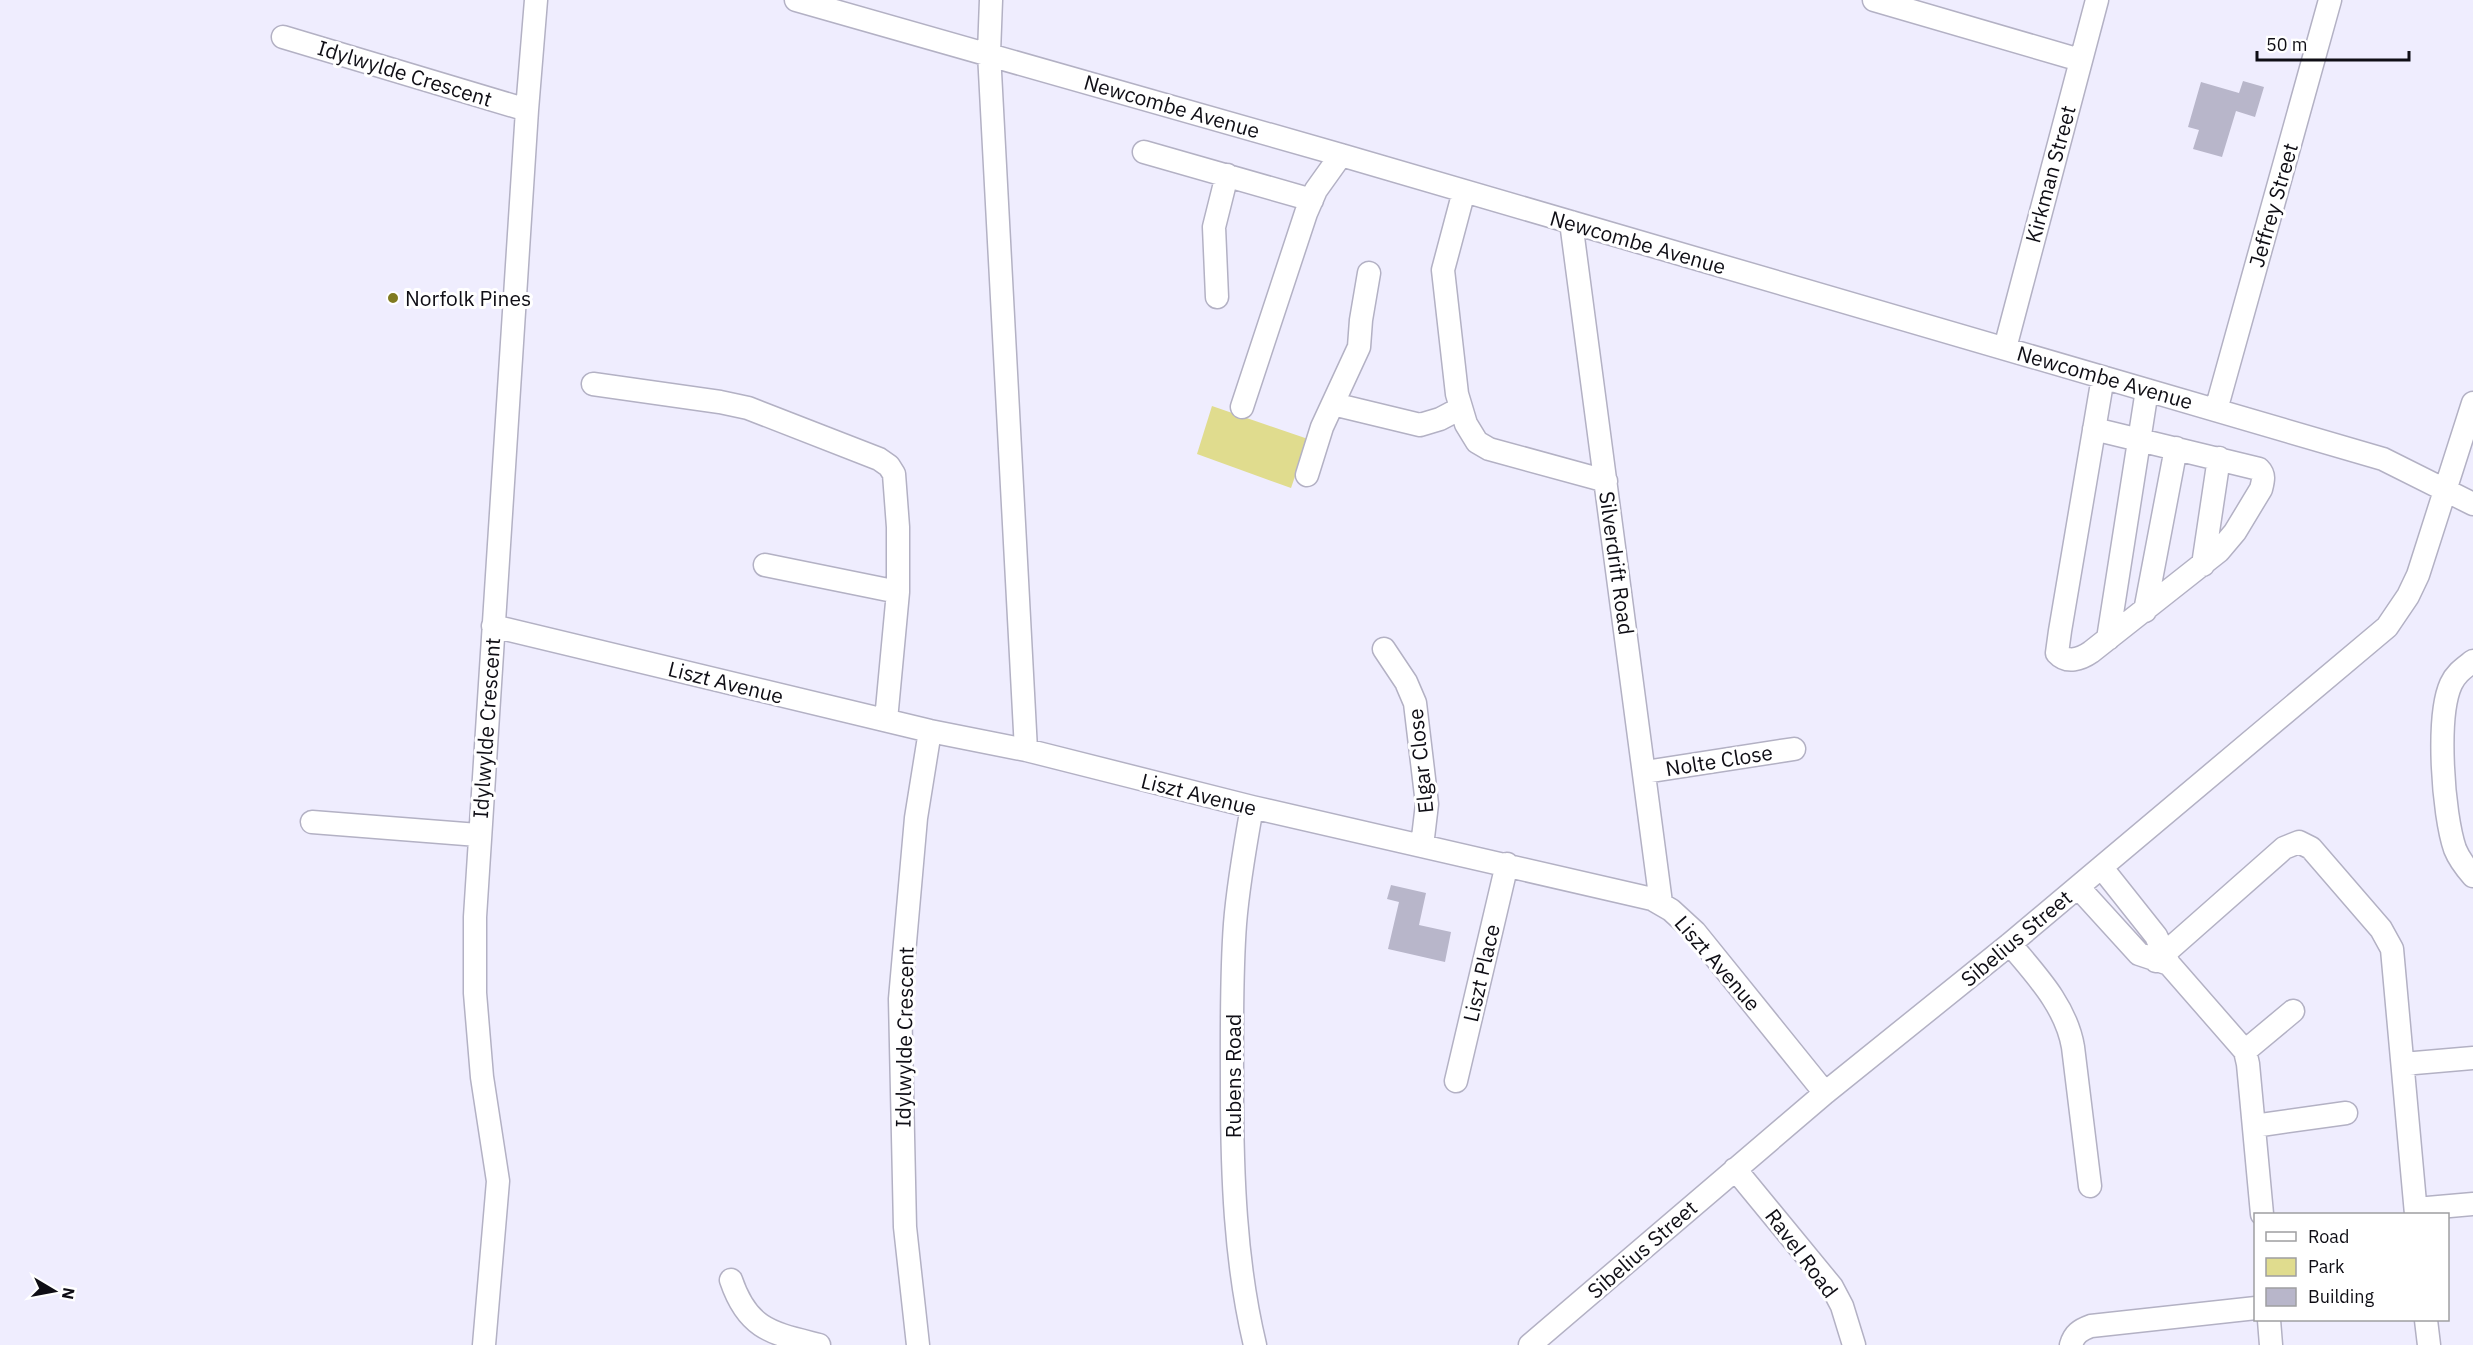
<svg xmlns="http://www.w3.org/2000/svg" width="2473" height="1345" font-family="'IBM Plex Sans',sans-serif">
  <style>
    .green { fill: #e0dc8e }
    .building { fill: #b8b6ca }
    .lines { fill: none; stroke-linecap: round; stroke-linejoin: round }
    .minor-casing { stroke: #b3b1c4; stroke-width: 25 }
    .minor { stroke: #fff; stroke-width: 22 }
    .poi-dot { fill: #807a20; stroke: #fff; stroke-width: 2 }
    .labels { text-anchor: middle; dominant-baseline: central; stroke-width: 6; stroke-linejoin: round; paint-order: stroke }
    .street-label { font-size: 21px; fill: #0f0e15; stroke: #fff }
    .poi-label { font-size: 21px; fill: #0f0e15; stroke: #fff; text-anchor: start }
  </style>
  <rect width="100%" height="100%" fill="#efedfe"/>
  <!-- green -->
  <path class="green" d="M1212 406 1308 439 1291 488 1197 454Z"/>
  <!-- building -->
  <path class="building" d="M2243 81 2264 87 2255 117 2236 111 2222 157 2193 149 2199 130 2188 127 2201 82 2239 93Z
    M1391 885 1426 893 1419 925 1451 932 1445 962 1388 949 1399 902 1387 899Z"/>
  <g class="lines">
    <defs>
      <path id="minor" d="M796 0 1341 155 2383 459 2473 504
        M991 0 989 53 1026 750
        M1874 0 2080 60
        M283 37 527 110
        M1144 152 1312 200
        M1464 191 1443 270 1457 394 1466 424 1477 442 1489 449 1606 481
        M1571 222 1661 903
        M1217 297 1214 227 1227 175
        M2005 348 2097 0
        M593 384 720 402 748 408 879 459 889 466 894 474 898 527V592L886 720
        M1333 404 1420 425 1440 419 1461 408
        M1242 407 1306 213 1316 190 1341 155
        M2216 410 2330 0
        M2094 429 2259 469C2265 475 2263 481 2261 489L2235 532 2219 551 2091 652C2081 659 2067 664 2057 653L2060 631 2103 377
        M1307 475 1322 427 1359 347 1361 320 1369 273
        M765 565 898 592
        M2203 565 2219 458
        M2145 611 2176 448
        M493 626 930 731 1026 750 1252 807 1652 899 1671 910 1695 932 1825 1093
        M2108 639 2147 390
        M1384 649 1406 682 1415 703 1427 804 1422 846
        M2473 661C2464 668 2456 673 2451 684 2436 717 2443 814 2455 849 2459 859 2466 868 2473 876
        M1645 772 1794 749
        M1252 807C1245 846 1238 885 1235 924 1231 978 1232 1033 1232 1088 1232 1173 1235 1262 1255 1345
        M312 822 478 835
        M2102 868 2156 936 2169 964 2245 1051 2248 1064 2262 1214
        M2078 887 2139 954 2169 964
        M2010 944C2036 975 2066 1006 2073 1047L2090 1186
        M2156 961 2284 848 2299 842 2311 848 2381 929 2392 949 2416 1214
        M2245 1051 2293 1011
        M2403 1064 2473 1058
        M1456 1081 1507 864
        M2254 1126 2346 1113
        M1735 1169 1832 1287 1842 1306 1854 1345
        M2416 1209 2473 1204
        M731 1280C748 1330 772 1333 819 1345
        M2269 1320 2271 1345
        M2426 1320 2429 1345
        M484 1345 498 1181 482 1077 475 993V917L527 110 536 0
        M918 1345 905 1227 900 999 916 818 930 731
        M1530 1345 1825 1093 2010 944 2387 627 2408 596 2418 575 2473 403
        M2071 1345C2074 1334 2080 1330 2091 1326L2256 1308"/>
    </defs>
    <!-- minor casing -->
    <use href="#minor" class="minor-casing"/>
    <!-- minor -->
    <use href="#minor" class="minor"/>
  </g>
  <!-- markers -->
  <circle class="poi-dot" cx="393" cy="298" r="6"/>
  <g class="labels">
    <!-- street labels -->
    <g class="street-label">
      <text transform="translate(405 73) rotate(17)">Idylwylde Crescent</text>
      <text transform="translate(1172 106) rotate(16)">Newcombe Avenue</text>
      <text transform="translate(2050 174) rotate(-75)">Kirkman Street</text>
      <text transform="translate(2273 205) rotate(-74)">Jeffrey Street</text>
      <text transform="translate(1638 242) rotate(16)">Newcombe Avenue</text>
      <text transform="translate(2105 377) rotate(16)">Newcombe Avenue</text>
      <text transform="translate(1617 563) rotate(82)">Silverdrift Road</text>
      <text transform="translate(726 682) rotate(14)">Liszt Avenue</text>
      <text transform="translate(486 728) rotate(-86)">Idylwylde Crescent</text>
      <text transform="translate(1719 760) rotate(-9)">Nolte Close</text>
      <text transform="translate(1420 761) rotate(-96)">Elgar Close</text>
      <text transform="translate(1199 794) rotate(14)">Liszt Avenue</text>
      <text transform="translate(2016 938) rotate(-40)">Sibelius Street</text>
      <text transform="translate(1718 963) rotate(49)">Liszt Avenue</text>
      <text transform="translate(1481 973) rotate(-77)">Liszt Place</text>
      <text transform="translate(904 1037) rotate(-89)">Idylwylde Crescent</text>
      <text transform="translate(1233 1076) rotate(-90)">Rubens Road</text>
      <text transform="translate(1642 1249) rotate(-41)">Sibelius Street</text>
      <text transform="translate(1802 1253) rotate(53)">Ravel Road</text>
    </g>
    <!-- poi labels -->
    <g class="poi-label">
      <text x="405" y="298">Norfolk Pines</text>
    </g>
  </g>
  <!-- legend -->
  <rect x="2254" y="1213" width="195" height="108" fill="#ffffff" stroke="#9f9fa1" stroke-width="1.5"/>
  <rect x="2266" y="1232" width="30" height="9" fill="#ffffff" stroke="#9f9fa1" stroke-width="1.5"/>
  <text x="2308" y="1243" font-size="18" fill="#0f0e15">Road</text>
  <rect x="2266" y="1258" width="30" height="18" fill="#e0dc8e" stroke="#9f9fa1" stroke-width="1.5"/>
  <text x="2308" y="1273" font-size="18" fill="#0f0e15">Park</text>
  <rect x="2266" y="1288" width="30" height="18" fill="#b8b6ca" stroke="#9f9fa1" stroke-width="1.5"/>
  <text x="2308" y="1303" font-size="18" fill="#0f0e15">Building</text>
  <!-- north arrow -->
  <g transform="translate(54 1291) rotate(100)" stroke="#ffffff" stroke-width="4.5" paint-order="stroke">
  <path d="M0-4.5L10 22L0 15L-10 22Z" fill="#0f0e15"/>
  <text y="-9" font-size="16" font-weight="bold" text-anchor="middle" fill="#0f0e15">N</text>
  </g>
  <!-- scale -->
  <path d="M2257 51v9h152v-9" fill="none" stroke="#0f0e15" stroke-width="3"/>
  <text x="2266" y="51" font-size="18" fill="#0f0e15" stroke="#ffffff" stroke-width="4.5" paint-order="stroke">50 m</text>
</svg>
